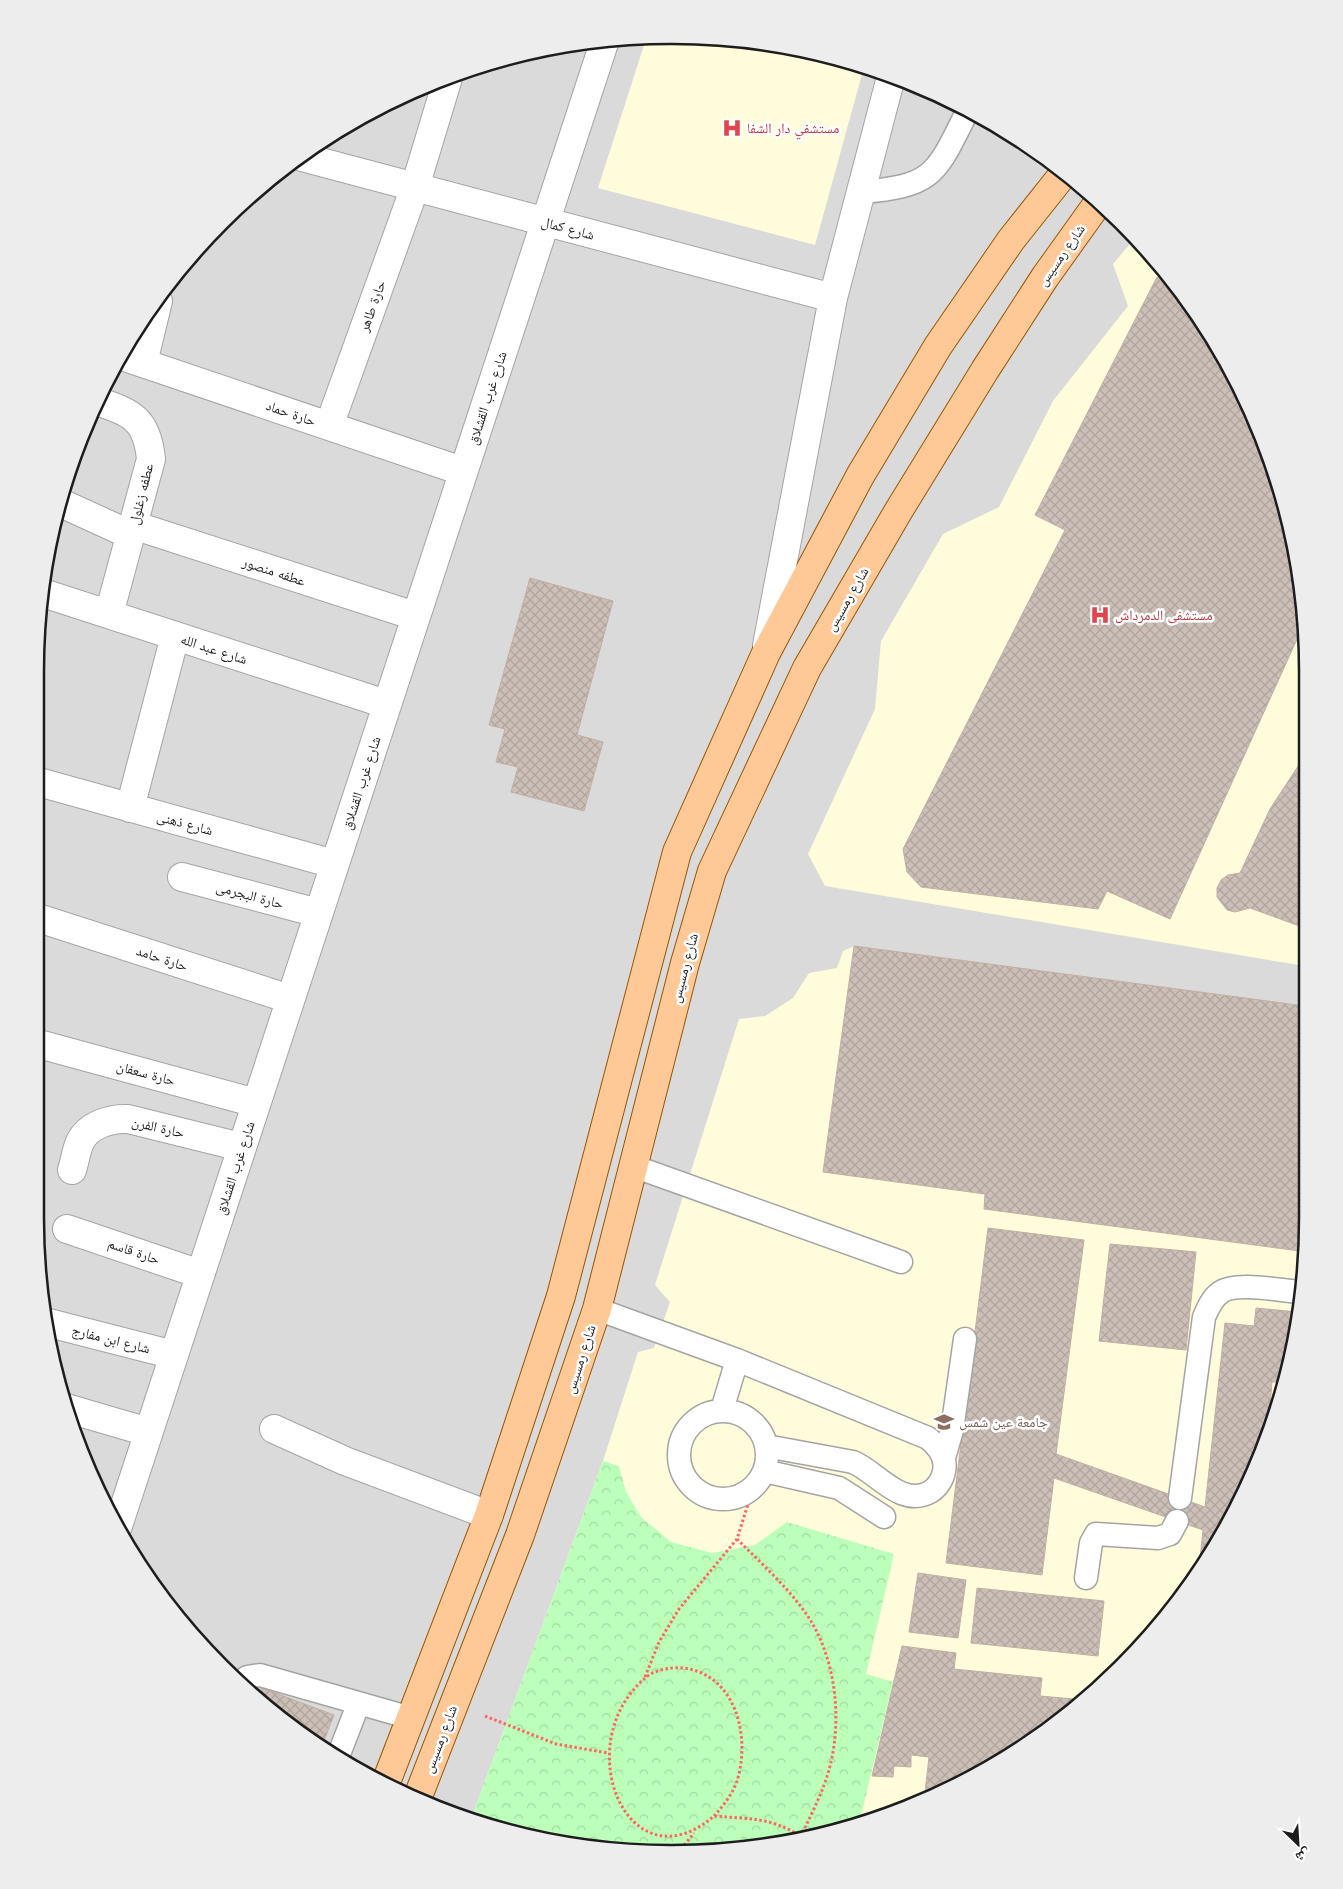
<svg xmlns="http://www.w3.org/2000/svg" width="1343" height="1889" font-family="Jost,'Noto Naskh Arabic',sans-serif">
  <style>
    .residential { fill: #dbdada }
    .education { fill: #fffcdb }
    .park { fill: url(#park-crowns) }
    .building { fill: url(#building-cross-hatch); stroke: #c2aea3 }
    .lines { fill: none; stroke-linecap: round; stroke-linejoin: round }
    .lane-casing { stroke: #a4a4a4; stroke-width: 25 }
    .street-casing { stroke: #a4a4a4; stroke-width: 30 }
    .primary-casing { stroke: #965600; stroke-width: 30 }
    .path { stroke: #ff6463; stroke-width: 3; stroke-dasharray: 2.5 2.5; stroke-linecap: butt }
    .lane { stroke: #fff; stroke-width: 22 }
    .street { stroke: #fff; stroke-width: 28 }
    .primary { stroke: #ffc897; stroke-width: 28 }
    .labels { text-anchor: middle; dominant-baseline: central; stroke-width: 5; stroke-linejoin: round; paint-order: stroke }
    .health-label { font-size: 14px; fill: #be3a42; stroke: #fff; text-anchor: start }
    .street-label { font-size: 14px; fill: #1d1d1d; stroke: #fff }
    .education-label { font-size: 14px; fill: #785e54; stroke: #fff; text-anchor: start }
    .rim { fill: none; stroke: #1d1d1d; stroke-width: 2.5 }
  </style>
  <defs>
    <pattern id="park-crowns" width="20" height="18" patternUnits="userSpaceOnUse" patternTransform="scale(1.25)"><rect width="20" height="18" fill="#bbffba"/><path d="M2 6a3 3 0 1 1 6 0M12 15a3 3 0 1 1 6 0" fill="none" stroke="#a0da9f"/></pattern>
    <pattern id="building-cross-hatch" width="8" height="8" patternUnits="userSpaceOnUse" patternTransform="scale(1.25)"><rect width="8" height="8" fill="#ccbfb8"/><path d="M0 0l8 8M0 8l8-8" fill="none" stroke="#afa49e"/></pattern>
  </defs>
  <rect width="100%" height="100%" fill="#efeae2"/>
  <!-- residential -->
  <path class="residential" d="M713 36 837 57 953 101 1059 167 1150 252 1242 390 1286 506 1303 588 1307 1259 1286 1382 1242 1499 1176 1605 1091 1696 915 1805 754 1849H588L506 1832 390 1788 252 1696 142 1571 84 1461 57 1383 35 1217V671L47 547 83 428 120 353 193 252 252 193 354 120 467 69 589 40Z"/>
  <!-- education -->
  <path class="education" d="M713 36 837 57 864 67 815 245 598 188 646 39Z
    M1135 238 1150 252 1242 390 1286 506 1303 588 1305 966 825 886 808 854 875 709 881 641 943 534 999 507 1053 401 1128 306 1113 264Z
    M854 946 1305 1006 1307 1259 1286 1382 1242 1499 1176 1605 1091 1696 990 1769 915 1805 754 1849H588L506 1832 471 1819 603 1461 638 1352 654 1348 670 1302 655 1285 739 1019 765 1016 793 998 809 973 837 968 843 951Z"/>
  <!-- park -->
  <path class="park" d="M603 1461 619 1466 626 1492 641 1517 671 1542 712 1553 755 1545 787 1522 894 1554 866 1674 893 1682 860 1820 754 1849H588L506 1832 471 1819Z"/>
  <!-- building -->
  <path class="building" d="M1157 277 1202 329 1242 390 1286 506 1303 588V626L1170 919 1107 891 1098 909 921 887 907 872 903 849 1065 530 1035 515Z
    M530 578 613 601 577 735 603 742 584 811 511 792 518 767 496 762 505 729 489 725Z
    M1304 757 1305 928 1250 908 1235 912 1227 910 1217 897V888L1221 880 1228 875 1240 873 1270 809Z
    M854 946 1305 1006 1307 1252 984 1209 985 1194 823 1172Z
    M988 1228 1084 1240 1056 1454 1205 1507 1225 1323 1254 1326 1256 1308 1298 1312 1286 1382H1272L1268 1430 1242 1499 1199 1569 1203 1530 1054 1478 1042 1575 946 1563Z
    M1110 1244 1196 1252 1186 1350 1099 1341Z
    M918 1573 966 1580 958 1638 909 1632Z
    M977 1588 1104 1601 1098 1656 971 1643Z
    M902 1646 956 1653 954 1669 1042 1678 1040 1696 1074 1699 1073 1709 990 1769 924 1801 929 1757 911 1755V1767L894 1766 893 1777 872 1776Z
    M262 1688 334 1715 323 1743 257 1700Z"/>
  <g class="lines">
    <defs>
      <path id="lane" d="M861 192C936 186 936 173 968 110
        M633 1166 901 1262
        M597 1309 737 1360 928 1438C938 1446 947 1457 944 1471 943 1479 937 1488 930 1492 901 1508 877 1472 853 1462L766 1446
        M722 1410 737 1360
        M679 1455a44 44 0 1 1 88 0a44 44 0 1 1-88 0Z
        M944 1458 952 1430 965 1339
        M764 1471 839 1488 884 1517
        M1180 1498 1204 1317C1208 1308 1212 1298 1221 1292 1237 1281 1281 1291 1301 1292
        M1086 1578 1091 1543 1096 1534 1158 1538 1170 1534 1177 1521
        M241 1684 247 1677 260 1675 411 1718
        M339 1754 358 1705"/>
      <path id="street" d="M302 157 833 298
        M119 355 462 471
        M143 363 158 301
        M97 401C132 413 147 419 151 459L109 614
        M329 426 415 187 448 78
        M61 503 131 535
        M133 525 415 616
        M43 593 386 704
        M767 645 833 298 891 77
        M35 781 334 864
        M130 808 175 636
        M182 877 318 913
        M35 917 290 999
        M35 1043 256 1103
        M72 1170C75 1161 76 1151 80 1142 88 1125 111 1118 128 1119L241 1147
        M67 1229 200 1274
        M49 1323 174 1355
        M66 1408 148 1432
        M274 1429 345 1461 489 1515
        M118 1526 605 40"/>
      <path id="primary" d="M385 1785 489 1515 561 1296 677 852 766 653 860 476 938 346 1011 240 1065 172
        M417 1799 520 1535 597 1309 685 963 712 871 807 668 899 510 985 370 1045 277 1098 203"/>
    </defs>
    <!-- lane casing -->
    <use href="#lane" class="lane-casing"/>
    <!-- street casing -->
    <use href="#street" class="street-casing"/>
    <!-- primary casing -->
    <use href="#primary" class="primary-casing"/>
    <!-- path -->
    <path class="path" d="M737 1539C759 1561 783 1583 802 1608 835 1651 843 1715 830 1766 824 1790 812 1813 801 1836
      M645 1677 659 1642 679 1609 737 1539 750 1498
      M485 1716 556 1744 608 1753
      M714 1816C723 1806 732 1795 737 1781 751 1737 736 1674 683 1668 670 1667 653 1670 644 1679 568 1746 629 1889 714 1816 748 1819 771 1817 800 1836
      M681 1849 694 1833"/>
    <!-- lane -->
    <use href="#lane" class="lane"/>
    <!-- street -->
    <use href="#street" class="street"/>
    <!-- primary -->
    <use href="#primary" class="primary"/>
  </g>
  <!-- icons -->
  <defs>
    <symbol id="hospital-bare" viewBox="-9 -9 18 18"><path d="M-5-5h3v3.5h4V-5h3V5h-3V1.5h-4V5h-3Z" fill="#e0444e" stroke="#fff" stroke-width="2.5" paint-order="stroke"/></symbol>
    <symbol id="university-bare" viewBox="-9 -9 18 18"><path d="M0-5L7-2L0 1L-7-2ZM-4 1L0 2.5L4 1V4Q0 6-4 4Z" fill="#8d6e63" stroke="#fff" stroke-width="2.5" paint-order="stroke"/></symbol>
  </defs>
  <g fill-rule="evenodd">
    <use href="#hospital-bare" x="718" y="114" width="28" height="28"/>
    <use href="#hospital-bare" x="1086" y="601" width="28" height="28"/>
    <use href="#university-bare" x="930" y="1408" width="28" height="28"/>
  </g>
  <g class="labels">
    <!-- health labels -->
    <g class="health-label">
      <text x="747" y="128">مستشفي دار الشفا</text>
      <text x="1115" y="615">مستشفى الدمرداش</text>
    </g>
    <!-- street labels -->
    <g class="street-label">
      <text transform="translate(568 228) rotate(15)">شارع كمال</text>
      <text transform="translate(1061 255) rotate(-55)">شارع رمسيس</text>
      <text transform="translate(372 306) rotate(-70)">حارة طاهر</text>
      <text transform="translate(487 398) rotate(-72)">شارع غرب القشلاق</text>
      <text transform="translate(291 413) rotate(19)">حارة حماد</text>
      <text transform="translate(141 494) rotate(-76)">عطفه زغلول</text>
      <text transform="translate(274 571) rotate(18)">عطفه منصور</text>
      <text transform="translate(847 599) rotate(-60)">شارع رمسيس</text>
      <text transform="translate(214 649) rotate(18)">شارع عبد الله</text>
      <text transform="translate(361 783) rotate(-72)">شارع غرب القشلاق</text>
      <text transform="translate(185 823) rotate(15)">شارع ذهنى</text>
      <text transform="translate(250 895) rotate(15)">حارة البجرمى</text>
      <text transform="translate(162 958) rotate(18)">حارة حامد</text>
      <text transform="translate(684 968) rotate(-75)">شارع رمسيس</text>
      <text transform="translate(146 1073) rotate(15)">حارة سعفان</text>
      <text transform="translate(158 1127) rotate(13)">حارة الفرن</text>
      <text transform="translate(235 1168) rotate(-72)">شارع غرب القشلاق</text>
      <text transform="translate(134 1251) rotate(19)">حارة قاسم</text>
      <text transform="translate(111 1339) rotate(14)">شارع ابن مفارج</text>
      <text transform="translate(580 1359) rotate(-72)">شارع رمسيس</text>
      <text transform="translate(440 1739) rotate(-69)">شارع رمسيس</text>
    </g>
    <!-- education labels -->
    <g class="education-label">
      <text x="959" y="1422">جامعة عين شمس</text>
    </g>
  </g>
  <!-- crop -->
  <path d="M0 0H1343V1889H0ZM671 44H672A627 627 0 0 1 1299 671V1218A627 627 0 0 1 672 1845H671A627 627 0 0 1 44 1218V671A627 627 0 0 1 671 44Z" fill="#ededed" fill-rule="evenodd"/>
  <path class="rim" d="M671 44H672A627 627 0 0 1 1299 671V1218A627 627 0 0 1 672 1845H671A627 627 0 0 1 44 1218V671A627 627 0 0 1 671 44Z"/>
  <!-- north arrow -->
  <g transform="translate(1298 1844) rotate(155)" stroke="#ffffff" stroke-width="4" paint-order="stroke">
  <path d="M0-4L9 19L0 12L-9 19Z" fill="#1d1d1d"/>
  <text y="-8" font-size="14" font-weight="bold" text-anchor="middle" fill="#1d1d1d">ش</text>
  </g>
</svg>
